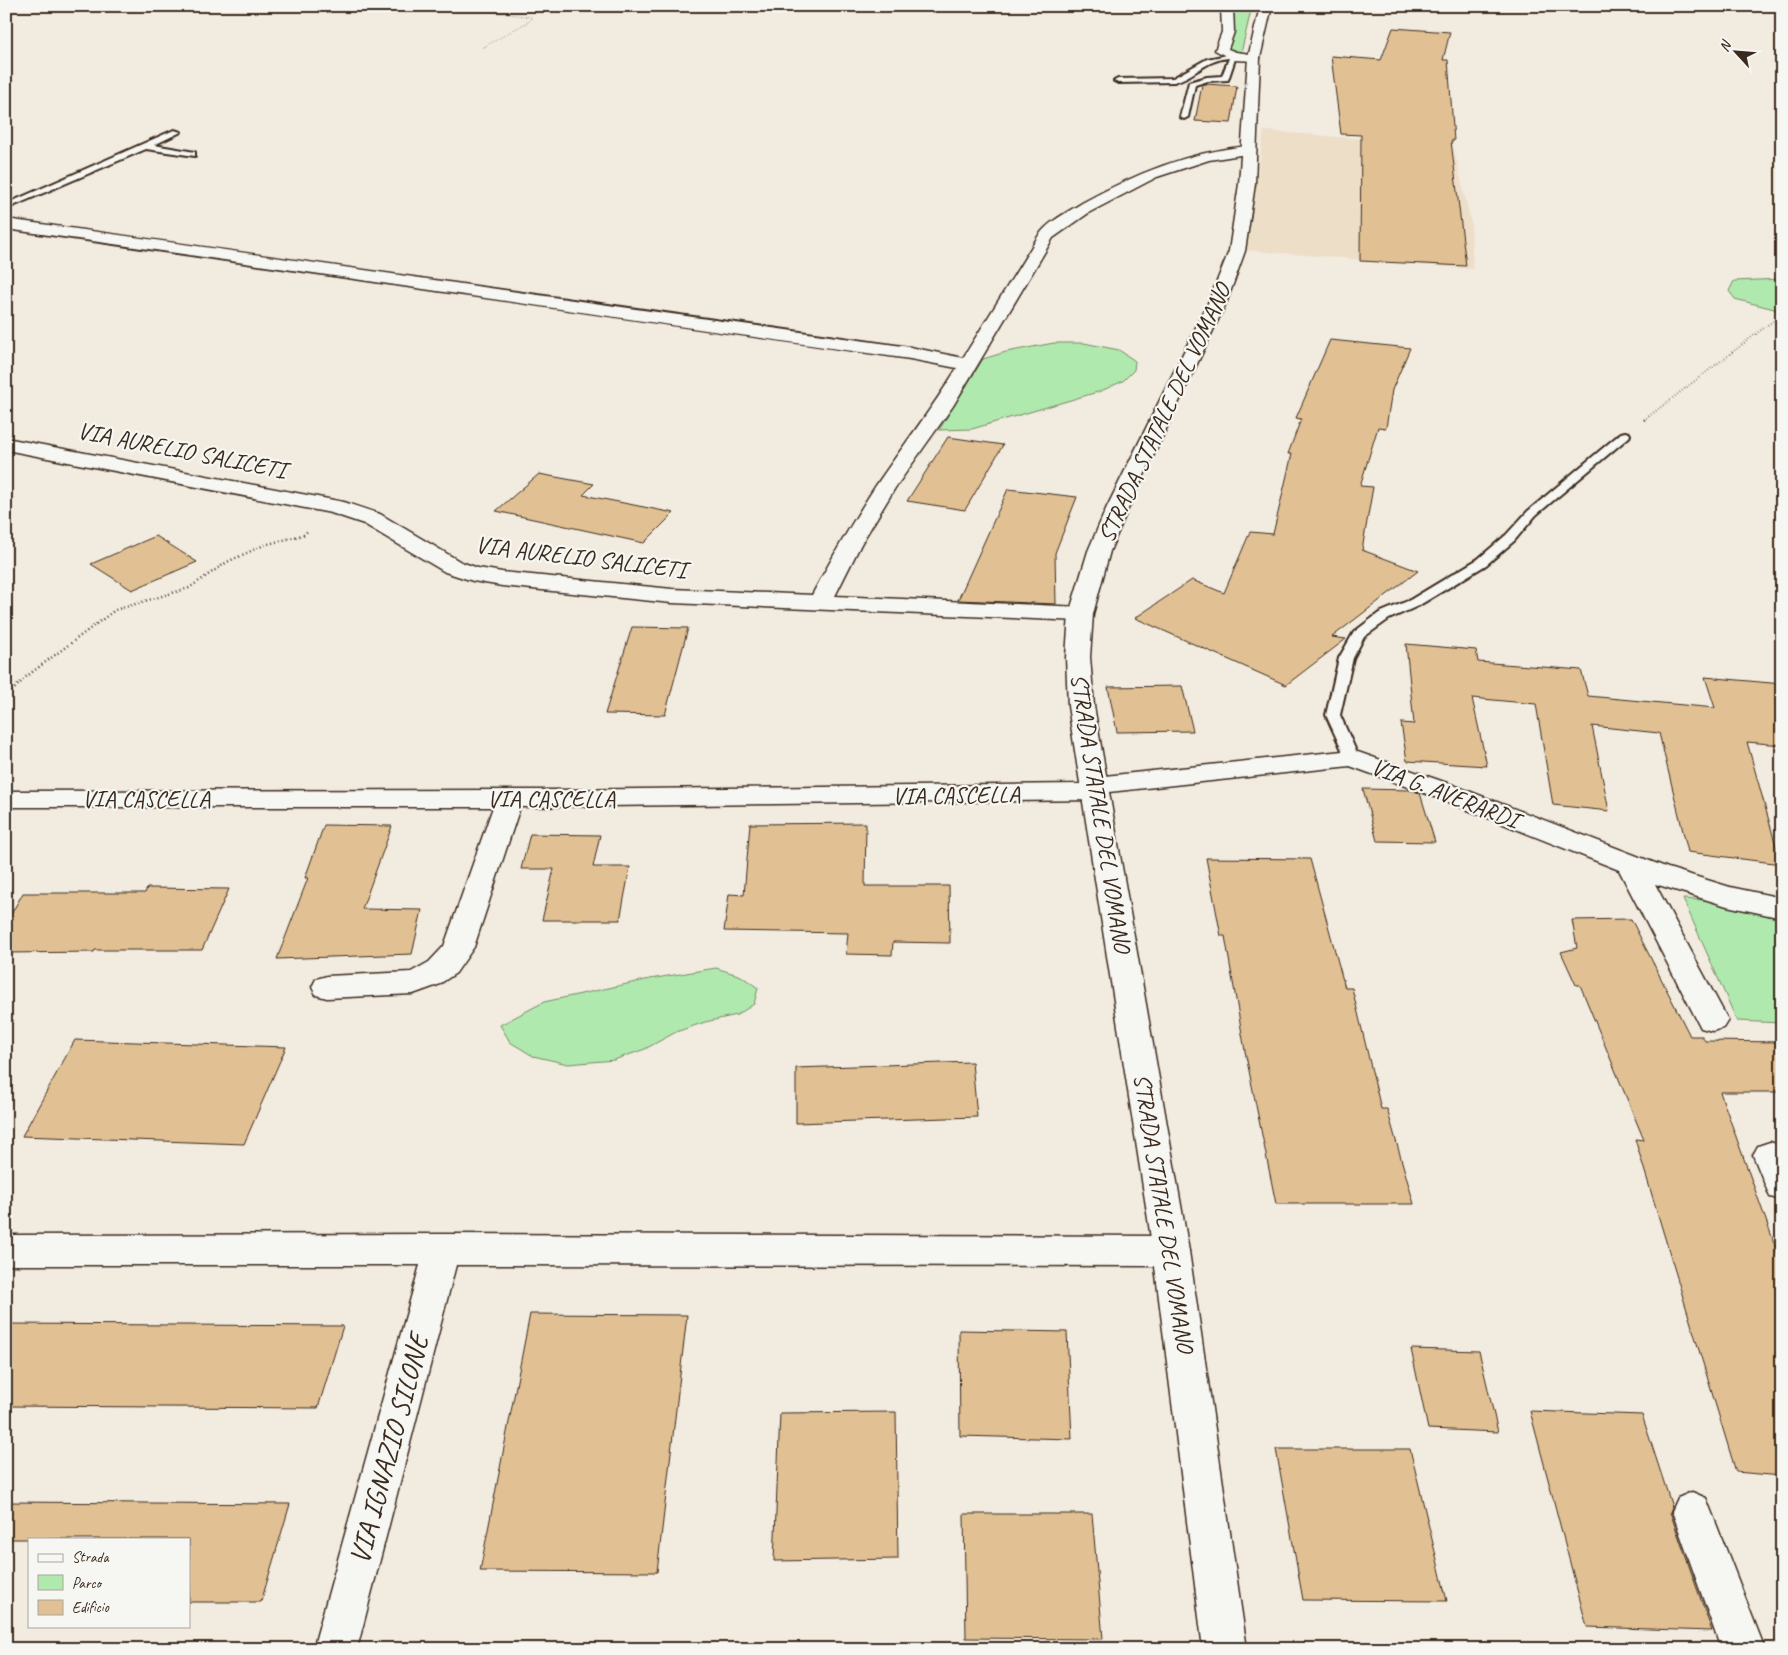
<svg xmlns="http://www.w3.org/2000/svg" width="1788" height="1655" font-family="Caveat,sans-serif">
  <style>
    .built { fill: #eddec8 }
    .green { fill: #b0e9ae; stroke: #768a66 }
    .building { fill: #e1c194; stroke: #3b2a1e }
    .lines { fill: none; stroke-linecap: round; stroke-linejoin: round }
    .lane-casing { stroke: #3b2a1e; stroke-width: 4 }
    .street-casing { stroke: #3b2a1e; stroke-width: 3 }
    .primary-casing { stroke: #3b2a1e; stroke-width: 3 }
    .path-far2 { stroke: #3b2a1e; stroke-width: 1; stroke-dasharray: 0.5 2; stroke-linecap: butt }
    .path-far1 { stroke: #3b2a1e; stroke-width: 2; stroke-dasharray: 0.5 2.5; stroke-linecap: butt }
    .path { stroke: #3b2a1e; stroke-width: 2.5; stroke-dasharray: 1 3; stroke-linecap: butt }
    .lane { fill: #f6f6f2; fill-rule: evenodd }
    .street { fill: #f6f6f2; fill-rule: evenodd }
    .primary { fill: #f6f6f2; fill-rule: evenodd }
    .labels { text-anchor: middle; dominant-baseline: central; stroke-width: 4.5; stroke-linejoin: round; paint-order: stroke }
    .street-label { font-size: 24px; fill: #3b2a1e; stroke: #f6f6f2 }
    .near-street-label { font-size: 29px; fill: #3b2a1e; stroke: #f6f6f2 }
  </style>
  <rect width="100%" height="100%" fill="#f2ebdf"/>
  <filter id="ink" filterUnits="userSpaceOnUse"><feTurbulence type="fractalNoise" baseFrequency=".02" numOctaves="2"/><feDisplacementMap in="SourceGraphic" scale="10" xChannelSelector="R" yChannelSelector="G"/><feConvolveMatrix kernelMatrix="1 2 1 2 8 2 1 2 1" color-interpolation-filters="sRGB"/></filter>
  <g filter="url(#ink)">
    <!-- built -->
    <path class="built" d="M1264 131 1453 146 1471 223 1473 269 1246 250Z"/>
    <!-- green -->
    <path class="green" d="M1233 6H1252L1241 53 1230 52 1228 49 1234 26Z
      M1782 279V311L1735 299 1729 291 1734 281Z
      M1054 343H1084L1119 350 1135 361 1134 370 1123 381 1101 391 972 429 939 430 983 359 1006 352Z
      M1683 899 1723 901 1782 914V1023L1737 1021Z
      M716 968 741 976 758 988 754 1004 737 1015 705 1022 676 1032 645 1049 614 1060 568 1064 533 1056 510 1042 500 1025 544 1002 650 979Z"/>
    <!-- building -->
    <path class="building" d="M1393 28 1450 32 1443 60H1448L1454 141H1451L1466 266 1360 261 1361 135 1341 134 1331 56 1381 60Z
      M1205 84 1237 86 1231 123 1195 121 1202 85Z
      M1330 340 1410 348 1392 390 1386 428 1378 427 1360 486 1373 487 1362 550 1418 571 1332 637 1346 639 1286 685 1135 618 1192 580 1224 593 1250 532 1273 534 1292 454H1288L1301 419 1296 418Z
      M948 437 1003 445 965 510 907 501Z
      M539 474 594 484 583 495 674 513 644 543 496 511Z
      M1008 489 1077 497 1055 553 1056 604 958 600Z
      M156 536 197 562 132 590 91 564Z
      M632 627 688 628 665 715 605 714Z
      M1406 644 1476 650 1478 662 1581 670 1588 696 1715 708 1705 677 1782 684V745L1747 742 1781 864 1688 852 1659 733 1592 726 1609 811 1553 805 1536 704 1472 698 1487 766 1407 761 1401 723 1414 724Z
      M1182 686 1193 731 1117 732 1108 687Z
      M1363 789 1410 790 1420 793 1435 842 1377 841Z
      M866 823 865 886H949L950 943 893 942 892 955 846 954 848 933 724 931 729 894 744 895 750 824Z
      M324 825 392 826 362 909 422 910 412 954 277 959 308 878H305Z
      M530 834 600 835 593 867H630L620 920H542L554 869H521Z
      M1206 858 1310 859 1345 988H1352L1381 1109H1387L1414 1204H1276L1245 1051 1225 936H1221Z
      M147 888 229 889 202 950H95L94 952 6 953V923L23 893H145Z
      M1631 919 1690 1036H1702L1705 1041 1782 1042V1092H1720L1782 1265V1476L1736 1472 1635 1139 1644 1140 1580 985H1576L1561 952 1577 948 1572 920Z
      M75 1040 286 1047 244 1144 22 1136Z
      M972 1062 977 1117 796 1123V1068Z
      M530 1314 687 1315 657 1572 480 1571Z
      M6 1324 343 1326 318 1408 6 1406Z
      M959 1330 1067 1332 1072 1439 960 1436Z
      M1411 1349 1479 1351 1498 1432 1428 1429Z
      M1530 1411 1642 1415 1672 1507 1670 1512 1712 1631 1587 1627Z
      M896 1412 898 1559 774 1561 780 1413Z
      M1276 1449H1410L1447 1601 1303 1600Z
      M6 1502 290 1504 261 1602H189V1539H6Z
      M964 1514H1092L1103 1639 966 1638Z"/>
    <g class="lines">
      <defs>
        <path id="lane" d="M1233 54 1236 56 1228 80 1208 81 1195 85 1188 117 1184 119 1180 117 1189 82 1207 77 1222 76 1229 58C1207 59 1194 77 1174 82L1118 83 1114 81 1118 79 1173 78 1207 59Z
          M174 130 181 132 154 145 195 152V156L146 149 6 209V204Z
          M1625 432 1629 433 1630 435 1629 437 1536 515 1514 541 1486 565 1418 606 1389 619 1364 637 1353 658 1340 715 1359 758 1357 761H1347L1326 715 1339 658 1354 632 1379 613 1410 600 1478 559 1506 535 1528 511 1621 433Z"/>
        <path id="street" d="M1221 6H1233L1234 32 1228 49 1236 52 1258 55 1260 58 1258 61 1233 60 1215 50 1222 32Z
          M1248 146 1253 147 1255 150 1253 153 1209 160 1157 177 1090 212 1053 238 953 406 895 488 861 544 835 596 1081 607 1089 609 1093 614 1089 619 1081 621 672 603 502 586 473 581 445 572 364 524 331 513 6 450V438L344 502 380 514 461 562 478 568 502 572 672 589 812 595C832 558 852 522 875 487 902 447 932 409 957 368L910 359C608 317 308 271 6 229V219C308 261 608 306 910 347L963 358 1039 235C1049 221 1068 212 1082 203 1135 174 1188 152 1248 146Z
          M1352 750 1453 785 1668 868 1730 887 1782 898V918L1727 906 1655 884 1728 1020 1723 1028 1712 1031 1701 1028 1619 870 1435 797 1350 766 1109 792 1105 798 1096 800 520 807 474 947 456 973 438 985 413 994 327 998 316 995 312 987 316 979 327 976 411 972 429 962 444 946 493 807H6V791L551 790 1082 784 1086 779 1095 777Z
          M1770 1142 1782 1146V1200L1770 1197 1753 1155 1758 1146Z
          M442 1234 1171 1236 1184 1241 1189 1251 1184 1261 1171 1266 456 1265 357 1649H313L420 1265H6V1235Z
          M1692 1492 1706 1498 1765 1649H1721L1672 1511 1678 1498Z"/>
        <path id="primary" d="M1260 6H1272L1260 58 1255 184 1245 251 1227 301 1128 509 1110 551 1093 614 1090 657 1094 706 1189 1251 1247 1649H1203L1153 1251 1068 706 1066 657 1069 614 1088 551 1106 509 1209 301 1229 251 1239 184 1248 58Z"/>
      </defs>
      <!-- lane casing -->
      <use href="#lane" class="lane-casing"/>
      <!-- street casing -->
      <use href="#street" class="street-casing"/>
      <!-- primary casing -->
      <use href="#primary" class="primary-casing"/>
      <!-- path-far2 -->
      <path class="path-far2" d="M474 6 486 11 531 17V20L482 48"/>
      <!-- path-far1 -->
      <path class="path-far1" d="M1644 420 1782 314"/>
      <!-- path -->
      <path class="path" d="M1644 420 1646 419
        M6 697 27 676 115 610 189 588 227 562 264 545 303 535 309 530"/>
      <!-- lane -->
      <use href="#lane" class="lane"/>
      <!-- street -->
      <use href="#street" class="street"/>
      <!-- primary -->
      <use href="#primary" class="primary"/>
    </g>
  </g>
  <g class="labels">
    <!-- street labels -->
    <g class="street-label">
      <text transform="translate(1164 413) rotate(-65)">STRADA STATALE DEL VOMANO</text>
      <text transform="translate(182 450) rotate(11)">VIA AURELIO SALICETI</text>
      <text transform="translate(581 557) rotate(7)">VIA AURELIO SALICETI</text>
      <text transform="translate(1445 793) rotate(21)">VIA G. AVERARDI</text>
      <text transform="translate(956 795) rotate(-1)">VIA CASCELLA</text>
      <text x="146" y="799">VIA CASCELLA</text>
      <text x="551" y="799">VIA CASCELLA</text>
      <text transform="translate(1101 813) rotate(81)">STRADA STATALE DEL VOMANO</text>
      <text transform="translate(1164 1213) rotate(81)">STRADA STATALE DEL VOMANO</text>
    </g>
    <!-- near-street labels -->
    <g class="near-street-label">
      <text transform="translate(389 1449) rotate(-75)">VIA IGNAZIO SILONE</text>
    </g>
  </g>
  <!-- margin -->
  <rect width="1788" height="1655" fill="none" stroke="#f6f6f2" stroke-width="25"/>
  <rect x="12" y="12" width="1763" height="1630" fill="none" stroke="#3b2a1e" stroke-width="2" filter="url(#ink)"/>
  <!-- legend -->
  <rect x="28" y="1538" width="162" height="90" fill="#f6f6f2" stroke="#aba49d"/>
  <rect x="38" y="1554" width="25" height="8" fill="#f6f6f2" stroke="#aba49d"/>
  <text x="72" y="1562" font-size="15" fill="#3b2a1e">Strada</text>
  <rect x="38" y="1575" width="25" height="15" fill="#b0e9ae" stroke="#aba49d"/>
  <text x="72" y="1588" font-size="15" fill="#3b2a1e">Parco</text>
  <rect x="38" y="1600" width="25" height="15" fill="#e1c194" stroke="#aba49d"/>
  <text x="72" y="1612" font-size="15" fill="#3b2a1e">Edificio</text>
  <!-- north arrow -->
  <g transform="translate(1736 52) rotate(296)" stroke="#f6f6f2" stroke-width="4" paint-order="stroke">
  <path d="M0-4L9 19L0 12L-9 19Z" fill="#3b2a1e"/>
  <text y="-8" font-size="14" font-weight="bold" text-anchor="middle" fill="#3b2a1e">N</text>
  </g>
</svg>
